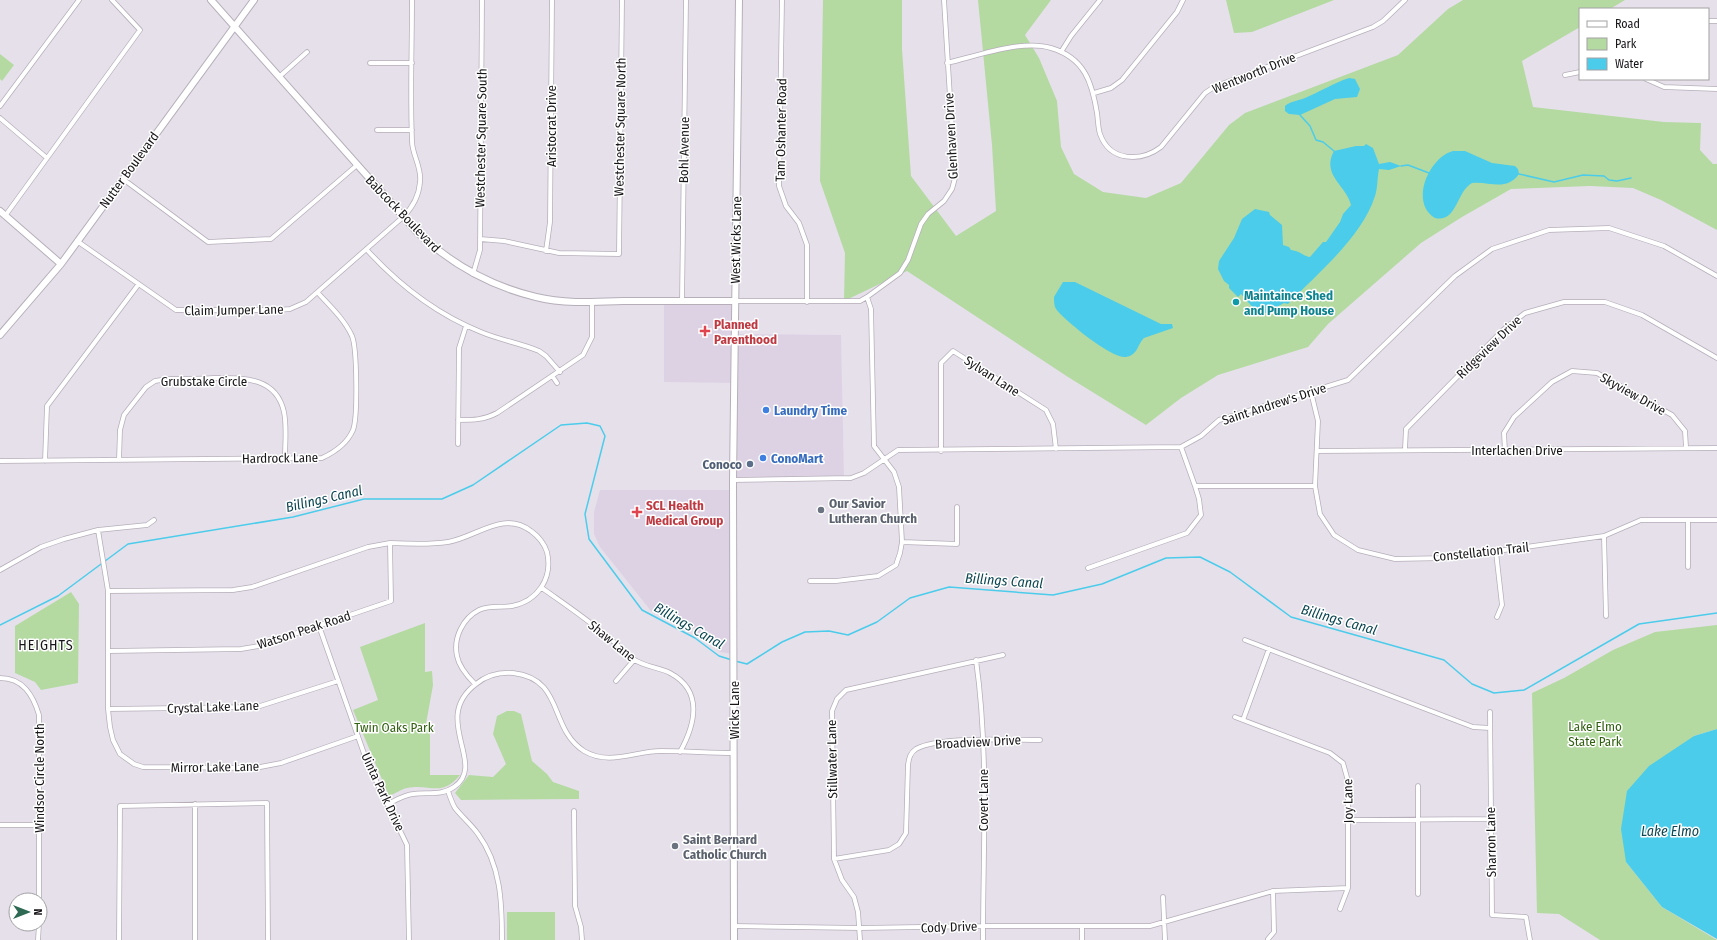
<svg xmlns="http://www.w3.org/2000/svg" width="1717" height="940" font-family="'Fira Sans Condensed',sans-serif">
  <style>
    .built { fill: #ddd2e4 }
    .green { fill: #b4daa2 }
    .water { fill: #4bccea }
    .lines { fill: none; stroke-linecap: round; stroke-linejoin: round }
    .stream { stroke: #4bccea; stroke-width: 1.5 }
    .street-casing { stroke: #b6afba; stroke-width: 5.5 }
    .secondary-casing { stroke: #b6afba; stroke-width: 8 }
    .street { stroke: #fff; stroke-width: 4 }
    .secondary { stroke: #fff; stroke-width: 6 }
    .culture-dot { fill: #0f9aa8; stroke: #fff; stroke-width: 1.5 }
    .health-dot { fill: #e0444e; stroke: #fff; stroke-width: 1.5 }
    .shop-dot { fill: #3f7fe0; stroke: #fff; stroke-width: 1.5 }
    .service-dot { fill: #5c6f8a; stroke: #fff; stroke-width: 1.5 }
    .worship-dot { fill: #6b7280; stroke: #fff; stroke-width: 1.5 }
    .labels { text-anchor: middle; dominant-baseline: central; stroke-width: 3; stroke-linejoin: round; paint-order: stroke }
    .street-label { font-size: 13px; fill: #181519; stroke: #fff }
    .culture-label { font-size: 13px; font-weight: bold; fill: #0d838f; stroke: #fff; text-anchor: start }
    .health-label { font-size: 13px; font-weight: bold; fill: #be3a42; stroke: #fff; text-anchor: start }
    .shop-label { font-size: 13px; font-weight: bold; fill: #366cbe; stroke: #fff; text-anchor: start }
    .service-label { font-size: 13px; font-weight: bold; fill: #4e5e75; stroke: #fff; text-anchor: end }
    .worship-label { font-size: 13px; font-weight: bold; fill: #5b616d; stroke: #fff; text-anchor: start }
    .park-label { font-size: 13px; fill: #316011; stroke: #fff }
    .water-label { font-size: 14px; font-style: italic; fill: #0c4652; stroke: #fff }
    .neighbourhood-label { font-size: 14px; letter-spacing: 1px; fill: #181519; stroke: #fff }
  </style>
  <rect width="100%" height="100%" fill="#e6e0eb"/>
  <!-- built -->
  <path class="built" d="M664 301H735V334L841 335 844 478 733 480 734 383 664 382Z
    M600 490H733L734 654 720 652 692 627 651 611 600 547 594 534V512Z"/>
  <!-- green -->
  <path class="green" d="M823 0H902V49L911 176 956 236 996 211 992 145 978 0H1051L1025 35 1039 58 1057 101 1061 147 1074 174 1103 192 1146 198 1181 183 1229 125 1245 113 1398 55 1448 9 1463 0H1625L1610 9H1580V27L1522 61 1533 107 1664 122 1701 123 1700 150 1713 164H1717V230L1661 200 1633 188 1590 186 1511 189 1462 217 1421 243 1328 324 1308 347 1218 375 1181 398 1146 425 1068 377 907 271 844 301 845 253 820 181Z
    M1226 0H1334L1252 32 1234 33Z
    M0 54 14 65 2 81 0 79Z
    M71 592 79 604 78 683 41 690 35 682 15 673V626Z
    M425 623V672L432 671 433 685 426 724H430V775H460C441 798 430 783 407 788 401 789 395 794 389 796L353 710 378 700 360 647Z
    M1717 625V729L1694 736 1626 862 1662 907 1717 940H1600L1559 914 1537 913 1532 693 1564 678 1613 650 1655 632Z
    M507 711H514L521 714 532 761 547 774 553 782 579 791V799L461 800 455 793 469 775 493 777 506 764 493 734 497 716Z
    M507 912H555V940H507Z"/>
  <!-- water -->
  <path class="water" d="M1349 78 1355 79 1360 89 1357 97 1335 99 1300 115 1289 114 1285 111V106C1291 101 1298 101 1305 98 1320 92 1333 83 1349 78Z
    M1366 144 1373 148 1379 164 1390 162 1401 166 1389 170 1379 169C1377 178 1378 187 1375 196 1362 237 1317 274 1288 304L1284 303 1266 313 1255 310 1241 294 1238 297 1229 288V285L1224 281 1218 269 1219 261 1234 238 1242 219 1255 209 1269 212 1270 215 1282 225 1283 245 1289 247 1291 250C1300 251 1305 257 1310 257L1323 242H1326L1340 222 1343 214 1351 205C1346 185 1321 175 1334 151L1356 146H1364Z
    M1453 151H1465L1492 163 1515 166 1518 169 1519 174C1506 192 1489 181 1472 183 1456 192 1457 223 1435 218 1409 203 1429 157 1453 151Z
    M1063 282H1075L1161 324H1172L1173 328 1144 338C1137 345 1138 355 1126 357 1112 359 1065 321 1056 309 1054 306 1054 301 1054 297Z
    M1717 729V939L1662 907 1626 862 1621 829 1627 791 1649 766 1694 736Z"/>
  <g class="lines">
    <!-- stream -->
    <path class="stream" d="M1300 115 1310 126 1316 140 1323 142 1334 151
      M1401 166 1408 165 1429 173
      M1519 174 1554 182 1583 175 1604 176 1609 180 1617 181 1631 178
      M0 625 58 596 128 544 293 517 364 499H442L473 485 561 425 587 423 600 426 605 436 585 514 589 539 642 610 695 638 719 656 732 660
      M735 661 747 664 782 642 805 632 829 631 848 635 877 622 910 598 949 587 1053 595 1102 584 1166 558 1200 557 1230 572 1291 617 1444 660 1472 684 1494 693 1524 690 1639 624 1717 613"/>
    <defs>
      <path id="street" d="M782 0 779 186 786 206 799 223 807 245V302
        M1708 21H1717
        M1061 52 1071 36 1100 0
        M370 63H412
        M947 63C977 56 1022 39 1051 48 1085 58 1092 83 1097 113 1098 120 1098 128 1100 134 1110 162 1141 162 1161 147L1205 93 1214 87 1373 27 1383 21 1405 0
        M1565 75 1580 72
        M279 77 307 52
        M1646 79 1664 87 1717 89
        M1094 93 1111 88 1122 80 1177 12 1183 0
        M0 106 79 0
        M0 118 47 158
        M377 130H412
        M123 179 208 242 271 239 357 165
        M5 216 140 30 112 0
        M480 239 504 241 559 253 619 254 622 0
        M77 241 176 310H278L290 309 306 302 403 217C413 207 419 196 420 182 422 167 412 155 412 141 410 94 412 47 412 0
        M367 250C399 285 436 314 481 332 500 340 520 343 539 351L546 356 560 372
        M546 251 550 222 552 0
        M473 274 480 250 482 0
        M682 301 686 0
        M735 301H860L867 297 900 273 908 260 921 224 928 214 944 201 952 189 955 178 944 0
        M553 377 557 383
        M1311 392 1318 421 1315 486 1320 514 1334 535 1358 550 1395 559 1447 558 1604 536 1641 520H1717
        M458 420C473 420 484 420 497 413L583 355 592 337V302
        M458 444 459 348 466 326
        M1181 447 1195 486H1315
        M1405 449 1406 429 1503 330 1525 313 1564 302H1605L1642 315 1717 358
        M941 451V363L953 351 1046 410 1053 424 1056 449
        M1317 451 1717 448
        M1505 451 1504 433 1514 417 1552 382 1572 371 1597 373 1672 415 1685 431 1686 447
        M119 460 120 430 124 415 146 387 155 381 168 379C183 379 198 379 214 378 242 378 276 376 284 412 287 427 285 443 285 458
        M0 461 322 458C335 452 347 444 353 430 358 417 357 348 352 336 344 319 330 306 318 293
        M45 461 47 406 138 285
        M733 480 851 478 864 473 898 450 1181 447 1201 436 1219 420 1348 380 1455 276 1492 249 1549 230 1609 228 1664 246 1717 276
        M1688 520V567
        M98 530 108 591V709L110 727 113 740 120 754 134 764 143 767 255 768 281 763 358 736
        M1604 536 1606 616
        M902 542 957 544V507
        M1496 552 1502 605 1497 617
        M1088 568 1187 533 1201 515 1199 499 1195 486
        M0 570 41 547 64 539 98 530 147 525 154 520
        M810 581H836L878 576 896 565 900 553 902 542 899 487 894 472 874 446 871 309 867 297
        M542 588C563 603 584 617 603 633 614 641 623 651 633 659 645 667 658 667 670 673 704 691 695 725 680 752
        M108 591 233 590 252 587 368 547 390 543
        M319 626 367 762 407 845 409 940
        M1245 640 1473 727 1490 728
        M109 651 241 649 259 646 391 601 390 543C410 544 429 545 448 542 477 537 503 510 531 531 538 536 544 543 547 552 553 578 538 601 512 606 501 608 489 605 479 610 463 618 453 638 457 656 459 667 467 676 475 684
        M976 660C989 752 983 847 983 940
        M0 678C23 678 33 695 39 715V900
        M616 681 634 660
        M108 709 257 707 338 681
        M1490 712 1492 915 1526 917 1530 940
        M1235 717 1330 753 1343 763 1348 781V888L1340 909
        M1243 720 1269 649
        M1418 786V894
        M448 791C450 797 452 803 455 808 462 817 471 824 478 834 501 865 502 903 502 940
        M388 804C396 800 404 795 413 794 427 792 441 796 454 787 488 764 430 719 476 684 487 675 499 672 513 673 565 679 548 728 584 751 609 766 635 751 661 751 685 751 710 753 734 753
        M574 811 575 906 581 927 582 940
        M1349 820 1490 819
        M0 825H40
        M834 859 889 850 899 844 906 833 908 765C909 758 910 753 916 749 940 736 1010 740 1040 740
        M1163 897 1165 940
        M734 926 860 928 983 926H1150L1273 891 1348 888
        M1082 927V940
        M1268 939 1274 932 1273 891
        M38 940 39 924
        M119 940 120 806 267 803 268 940
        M195 940V804
        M860 940 858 912 854 897 842 880 834 859 832 711 837 699 846 690 1003 655"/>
      <path id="secondary" d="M211 0 417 232C451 264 490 286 536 297 564 304 595 302 623 301 661 301 698 301 735 301
        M0 211 61 264
        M0 335 61 264 254 0
        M734 940 733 480 739 0"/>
    </defs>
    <!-- street casing -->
    <use href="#street" class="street-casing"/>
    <!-- secondary casing -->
    <use href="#secondary" class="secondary-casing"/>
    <!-- street -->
    <use href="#street" class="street"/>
    <!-- secondary -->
    <use href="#secondary" class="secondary"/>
  </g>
  <!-- markers -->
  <circle class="culture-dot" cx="1236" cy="302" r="4"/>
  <g class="health-dot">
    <path d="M703 325h4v4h4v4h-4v4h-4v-4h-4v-4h4z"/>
    <path d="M635 506h4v4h4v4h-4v4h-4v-4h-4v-4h4z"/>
  </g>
  <g class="shop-dot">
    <circle cx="766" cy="410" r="4"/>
    <circle cx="763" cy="458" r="4"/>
  </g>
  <circle class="service-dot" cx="750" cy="464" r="4"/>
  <g class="worship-dot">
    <circle cx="821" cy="510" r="4"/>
    <circle cx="675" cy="846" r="4"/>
  </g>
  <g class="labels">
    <!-- street labels -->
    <g class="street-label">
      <text transform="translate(1254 73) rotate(-22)">Wentworth Drive</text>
      <text transform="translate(551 126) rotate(-90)">Aristocrat Drive</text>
      <text transform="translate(620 127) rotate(-89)">Westchester Square North</text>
      <text transform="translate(781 130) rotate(-89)">Tam Oshanter Road</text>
      <text transform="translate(951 136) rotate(-93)">Glenhaven Drive</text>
      <text transform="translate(481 138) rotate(-89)">Westchester Square South</text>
      <text transform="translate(684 150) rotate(-89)">Bohl Avenue</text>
      <text transform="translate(129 170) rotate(-54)">Nutter Boulevard</text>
      <text transform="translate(403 214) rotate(46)">Babcock Boulevard</text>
      <text transform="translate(736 240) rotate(-89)">West Wicks Lane</text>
      <text transform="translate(234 310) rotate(-1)">Claim Jumper Lane</text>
      <text transform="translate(1489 347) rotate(-44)">Ridgeview Drive</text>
      <text transform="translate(992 376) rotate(33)">Sylvan Lane</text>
      <text x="204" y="381">Grubstake Circle</text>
      <text transform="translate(1633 394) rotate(29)">Skyview Drive</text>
      <text transform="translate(1274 404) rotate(-18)">Saint Andrew's Drive</text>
      <text x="1517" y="450">Interlachen Drive</text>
      <text transform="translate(280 458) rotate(-1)">Hardrock Lane</text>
      <text transform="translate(1481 552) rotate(-6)">Constellation Trail</text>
      <text transform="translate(304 630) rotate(-18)">Watson Peak Road</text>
      <text transform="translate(612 641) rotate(39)">Shaw Lane</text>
      <text transform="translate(213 707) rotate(-2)">Crystal Lake Lane</text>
      <text transform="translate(734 710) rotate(-90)">Wicks Lane</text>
      <text transform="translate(978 742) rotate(-3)">Broadview Drive</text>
      <text transform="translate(832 759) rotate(-91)">Stillwater Lane</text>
      <text transform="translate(215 767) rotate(-1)">Mirror Lake Lane</text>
      <text transform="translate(39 778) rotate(-90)">Windsor Circle North</text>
      <text transform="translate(383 792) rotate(65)">Uinta Park Drive</text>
      <text transform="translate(983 800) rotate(-90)">Covert Lane</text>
      <text transform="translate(1348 801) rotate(-91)">Joy Lane</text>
      <text transform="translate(1491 842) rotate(-91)">Sharron Lane</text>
      <text transform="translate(949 927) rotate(-2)">Cody Drive</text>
    </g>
    <!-- culture labels -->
    <g class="culture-label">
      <text x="1244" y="295">Maintaince Shed<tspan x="1244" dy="15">and Pump House</tspan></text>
    </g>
    <!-- health labels -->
    <g class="health-label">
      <text x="714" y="324">Planned<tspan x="714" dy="15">Parenthood</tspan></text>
      <text x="646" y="505">SCL Health<tspan x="646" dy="15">Medical Group</tspan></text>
    </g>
    <!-- shop labels -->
    <g class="shop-label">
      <text x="774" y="410">Laundry Time</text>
      <text x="771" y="458">ConoMart</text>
    </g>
    <!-- service labels -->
    <g class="service-label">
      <text x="742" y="464">Conoco</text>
    </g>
    <!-- worship labels -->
    <g class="worship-label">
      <text x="829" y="503">Our Savior<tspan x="829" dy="15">Lutheran Church</tspan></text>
      <text x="683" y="839">Saint Bernard<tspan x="683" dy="15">Catholic Church</tspan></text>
    </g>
    <!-- park labels -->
    <g class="park-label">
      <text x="1595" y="726">Lake Elmo<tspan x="1595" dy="15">State Park</tspan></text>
      <text x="394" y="727">Twin Oaks Park</text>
    </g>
    <!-- water labels -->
    <g class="water-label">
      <text transform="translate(324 499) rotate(-13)">Billings Canal</text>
      <text transform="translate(1004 581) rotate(4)">Billings Canal</text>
      <text transform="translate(1339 620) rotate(16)">Billings Canal</text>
      <text transform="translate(689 626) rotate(30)">Billings Canal</text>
      <text x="1670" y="831">Lake Elmo</text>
    </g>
    <!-- neighbourhood labels -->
    <g class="neighbourhood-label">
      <text x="46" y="645">HEIGHTS</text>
    </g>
  </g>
  <!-- legend -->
  <rect x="1579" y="8" width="130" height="72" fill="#ffffff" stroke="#a3a1a3"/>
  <rect x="1587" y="21" width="20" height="6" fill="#ffffff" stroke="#a3a1a3"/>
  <text x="1615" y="28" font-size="12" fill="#181519">Road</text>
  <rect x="1587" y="38" width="20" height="12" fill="#b4daa2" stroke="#a3a1a3"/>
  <text x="1615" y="48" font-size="12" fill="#181519">Park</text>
  <rect x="1587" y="58" width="20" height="12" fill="#4bccea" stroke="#a3a1a3"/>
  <text x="1615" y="68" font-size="12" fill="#181519">Water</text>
  <!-- north arrow -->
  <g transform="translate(28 912) rotate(90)"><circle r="19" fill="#ffffff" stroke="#a3a1a3"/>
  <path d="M0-3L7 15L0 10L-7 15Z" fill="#2e6953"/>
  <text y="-6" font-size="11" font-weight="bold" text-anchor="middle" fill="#181519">N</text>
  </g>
</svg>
